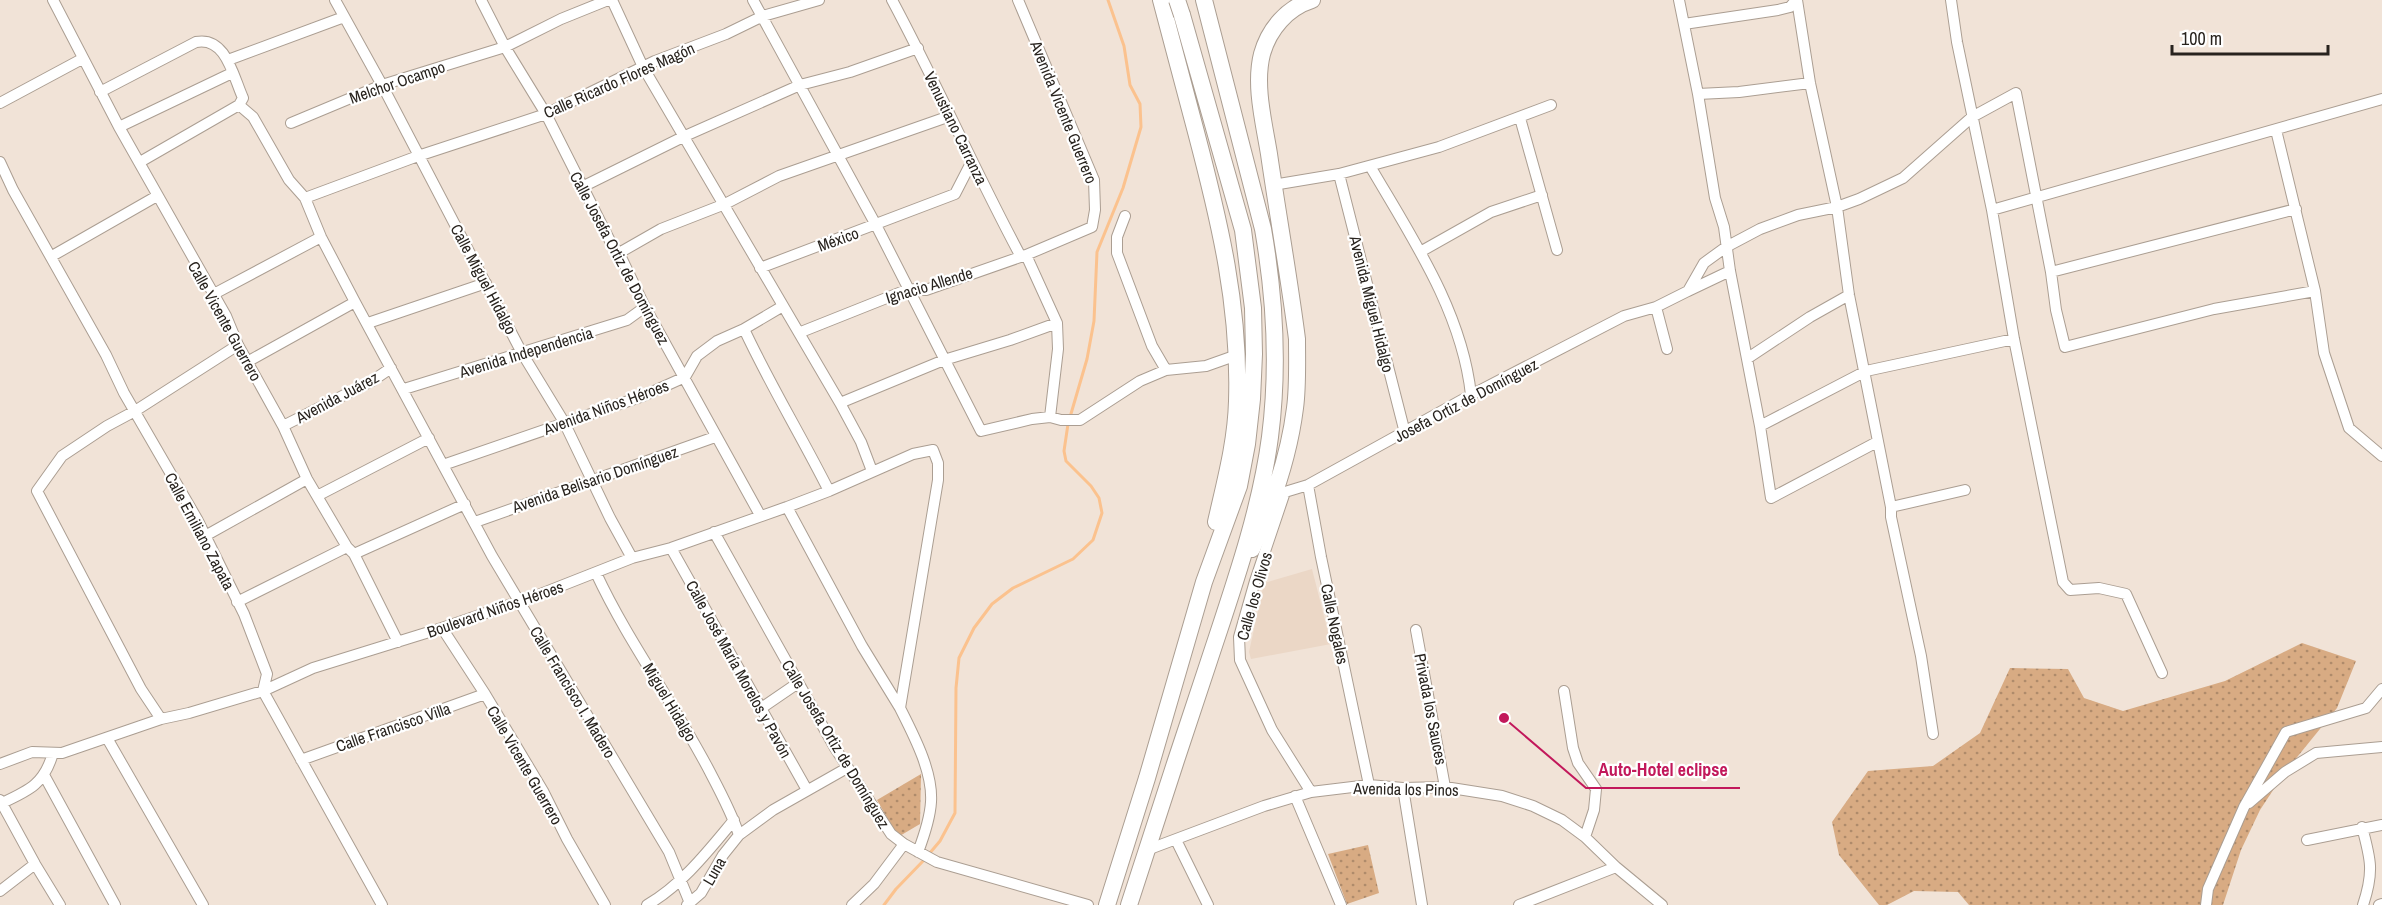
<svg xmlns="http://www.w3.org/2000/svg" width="2382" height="905" font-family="'Archivo Narrow',sans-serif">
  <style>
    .built { fill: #ebd7c6 }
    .green { fill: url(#green-dots) }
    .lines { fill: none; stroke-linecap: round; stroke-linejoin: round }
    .stream { stroke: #fbc28e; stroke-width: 3 }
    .minor-casing { stroke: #ab9e92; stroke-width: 12 }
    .primary-casing { stroke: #ab9e92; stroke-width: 18 }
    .minor { stroke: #fff; stroke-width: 10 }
    .primary { stroke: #fff; stroke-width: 16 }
    .primary-bridge-casing { stroke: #ab9e92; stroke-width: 18; stroke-linecap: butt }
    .primary-bridge { stroke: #fff; stroke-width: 16 }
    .labels { text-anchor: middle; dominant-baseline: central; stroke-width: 4.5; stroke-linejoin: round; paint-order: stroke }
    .street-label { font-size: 16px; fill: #28231e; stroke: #fff }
    .leader { fill: none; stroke: #c2185b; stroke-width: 2 }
    .callout-dot { fill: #c2185b; stroke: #fff; stroke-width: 2 }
    .callout-label { font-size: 18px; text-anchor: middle; font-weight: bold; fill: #c2185b; stroke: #fff; stroke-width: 4.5; stroke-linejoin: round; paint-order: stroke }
  </style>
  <defs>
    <pattern id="green-dots" width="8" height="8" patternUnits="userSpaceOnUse" patternTransform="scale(1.5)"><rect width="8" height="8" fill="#d8ab83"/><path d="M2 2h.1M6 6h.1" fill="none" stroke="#af8b6b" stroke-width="1.8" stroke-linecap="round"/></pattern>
  </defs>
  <rect width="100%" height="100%" fill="#f1e3d7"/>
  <!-- built -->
  <path class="built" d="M1312 569 1331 644 1251 659 1249 652 1264 583Z"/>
  <!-- green -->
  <path class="green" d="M2302 643 2356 661 2337 708 2285 772 2260 810 2241 850 2223 905H1969L1958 892 1914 891 1887 905H1879L1839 855 1832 822 1868 771 1933 766 1980 733 2010 668 2068 669 2084 698 2123 711 2225 681Z
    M921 774 920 824 898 837 877 800Z
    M1368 845 1379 893 1347 904 1328 854Z"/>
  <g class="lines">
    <!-- stream -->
    <path class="stream" d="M929 854 940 841 955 813 956 688 959 658 974 628 992 604 1013 588 1073 559 1093 540 1102 513 1099 498 1091 486 1066 461 1064 451 1068 424 1087 359 1094 321 1097 252 1123 188 1141 127 1140 104 1130 85 1124 46 1108 0
      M884 905 896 889 925 859"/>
    <defs>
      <path id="minor" d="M53 0 119 127 226 316 238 345 283 426 307 479 347 547 354 554 398 642
        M335 0 382 85 522 353 564 422 610 518 632 558
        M481 0 505 47 546 114 612 245 619 253 645 307 760 515
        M612 0 643 67 840 403 861 442 872 471
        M753 0 876 225 981 431 1032 419 1050 417 1061 420H1080L1140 381 1166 370 1206 366 1237 355
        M892 0C937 84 975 171 1020 255
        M1679 0 1698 94 1715 198 1724 227 1730 271 1760 426 1771 498 1877 442
        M1797 0 1810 83 1837 207 1849 295 1891 507V517L1921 656 1933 734
        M1951 0 1957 42 1992 210 2014 339 2063 582 2070 590 2099 588 2126 594 2162 673
        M1684 24 1778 10 1790 7 1796 0
        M228 60 344 17
        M100 92 196 42C226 36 233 76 243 98L239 105 140 162
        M1698 94 1739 92 1810 83
        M0 103 82 59
        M239 105 253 117 289 180 305 198 321 237 355 302 492 556 669 852 690 903
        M1520 118 1557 250
        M291 123 382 85 505 47 561 19 608 0
        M119 127 232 73
        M2276 130 2315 291 2324 353 2349 428 2382 456
        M0 162 13 190 106 355 124 393 197 519 244 614 267 674 263 691 382 905
        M1370 166C1412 238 1462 311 1471 395
        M1339 174 1405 433
        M1273 185 1339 174 1439 147 1551 105
        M582 187 685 136 800 85 850 72 918 48
        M305 198 418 156 546 114 655 61 726 34 763 16 819 0
        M1992 210 2382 99
        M1125 216 1117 237V253L1152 346 1166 370
        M1420 252 1491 212 1542 195
        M619 253 661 229 725 204 779 176 950 116
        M1026 255 1057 323
        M52 256 157 196
        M760 268 955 194 972 161
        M2051 272 2296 209
        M1688 291 1730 271
        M212 295 321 237
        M1656 307 1667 349
        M368 323 486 283
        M744 329C770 385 802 437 829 491
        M801 332 909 289 926 290 1026 255 1092 227 1095 210 1094 180 1018 0
        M1748 358 1810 317 1849 295
        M247 362 355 302
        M404 389 627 320 645 307
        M840 403 944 360 1010 340 1057 323 1058 349 1050 417
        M283 426 372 381 391 368
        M1760 426 1866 371 2014 339
        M443 465 643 396 685 377 697 356 717 341 744 329 783 306
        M1308 485 1321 557 1369 785
        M1274 492H1285L1308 485 1471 395 1624 316 1656 307 1688 291 1704 263 1726 247 1760 229 1798 215 1837 207 1859 199 1903 178 1972 117 2016 93 2051 272 2056 310 2065 347 2214 309 2315 291
        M1285 492 1255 581 1239 637 1240 660 1272 730 1311 792
        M317 496 429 438
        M1891 507 1965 490
        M475 522 715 437
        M714 532 835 748 891 834 904 844 937 862 1088 905
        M205 536 307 479
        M671 548 807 790
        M354 554 465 504
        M596 573C629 644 677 707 712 776 722 795 732 814 739 835
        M237 602 347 547
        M442 628 485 694 543 791 567 839 605 905
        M1416 630 1445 787
        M1564 691 1573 748 1578 763 1596 789 1594 810 1585 837
        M900 708C913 734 933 771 931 802 930 819 924 836 918 852
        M760 709 798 683
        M161 719 141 689 37 491 62 456 107 426 135 411 238 345
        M107 738 203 905
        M301 760 485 694
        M0 764 32 752 62 753 161 719 189 713 263 691 313 668 442 628 538 595 632 558 671 548 787 507 829 491 913 454 933 450 938 463V480L900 708 862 646 787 507
        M44 775 115 905
        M1403 788 1422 905
        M1295 796 1341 905
        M0 800 35 864 60 905
        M2249 803 2285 772 2316 753 2382 747
        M0 804C28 791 44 785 53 753
        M2362 827C2371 860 2374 872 2363 905
        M1176 840 1208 905
        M2307 840 2382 825
        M1147 850 1264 806 1311 792 1369 785 1403 788 1445 787 1502 796 1533 806 1562 820 1585 837 1616 867 1662 905
        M0 891 35 864
        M647 905C682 885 709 850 734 820
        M687 905 701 893 723 855 739 835 773 810 847 768
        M852 905 874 884 904 844
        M1519 905 1616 867
        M2206 905 2208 889 2244 807 2286 732 2366 708 2382 689
        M2379 905 2382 904"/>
      <path id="primary" d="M1161 0C1173 44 1184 88 1196 132 1220 223 1240 307 1237 401 1236 442 1225 482 1216 522
        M1252 549C1272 505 1289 456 1295 408 1298 386 1297 362 1297 339 1289 277 1278 216 1269 154 1264 123 1254 85 1262 54 1269 29 1287 8 1312 0
        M1107 905 1147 778 1204 582 1239 486 1247 444 1252 399 1254 354 1253 308 1243 230 1182 15
        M1129 905C1155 825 1181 744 1208 664 1232 591 1260 513 1270 437 1279 367 1275 298 1263 229L1204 0"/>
    </defs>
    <!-- minor casing -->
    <use href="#minor" class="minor-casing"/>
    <!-- primary casing -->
    <use href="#primary" class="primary-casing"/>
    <!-- minor -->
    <use href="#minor" class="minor"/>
    <!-- primary -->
    <use href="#primary" class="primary"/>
    <defs>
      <path id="primary-bridge" d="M1177 0 1182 15"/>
    </defs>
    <!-- primary-bridge casing -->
    <use href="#primary-bridge" class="primary-bridge-casing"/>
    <!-- primary-bridge -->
    <use href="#primary-bridge" class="primary-bridge"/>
  </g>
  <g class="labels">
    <!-- street labels -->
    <g class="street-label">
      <text transform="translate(619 80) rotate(-24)">Calle Ricardo Flores Magón</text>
      <text transform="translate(397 82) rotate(-19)">Melchor Ocampo</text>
      <text transform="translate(1064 112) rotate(68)">Avenida Vicente Guerrero</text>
      <text transform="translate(956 128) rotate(64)">Venustiano Carranza</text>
      <text transform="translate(838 239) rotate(-20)">México</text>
      <text transform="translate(620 258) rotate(62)">Calle Josefa Ortiz de Domínguez</text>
      <text transform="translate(484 279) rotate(62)">Calle Miguel Hidalgo</text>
      <text transform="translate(929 285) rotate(-17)">Ignacio Allende</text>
      <text transform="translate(1372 304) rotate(76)">Avenida Miguel Hidalgo</text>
      <text transform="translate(225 321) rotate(61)">Calle Vicente Guerrero</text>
      <text transform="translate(526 352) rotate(-17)">Avenida Independencia</text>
      <text transform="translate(337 397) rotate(-28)">Avenida Juárez</text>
      <text transform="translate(1466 400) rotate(-28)">Josefa Ortiz de Domínguez</text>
      <text transform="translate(606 407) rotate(-20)">Avenida Niños Héroes</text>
      <text transform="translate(595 479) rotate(-19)">Avenida Belisario Domínguez</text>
      <text transform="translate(200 531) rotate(62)">Calle Emiliano Zapata</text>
      <text transform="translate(1254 596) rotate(-74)">Calle los Olivos</text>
      <text transform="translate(495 609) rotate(-19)">Boulevard Niños Héroes</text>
      <text transform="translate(1335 624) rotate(78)">Calle Nogales</text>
      <text transform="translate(739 669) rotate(61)">Calle José María Morelos y Pavón</text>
      <text transform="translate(573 692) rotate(59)">Calle Francisco I. Madero</text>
      <text transform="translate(670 702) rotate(59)">Miguel Hidalgo</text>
      <text transform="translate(1431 709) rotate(79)">Privada los Sauces</text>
      <text transform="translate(393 727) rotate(-19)">Calle Francisco Villa</text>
      <text transform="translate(836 744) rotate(59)">Calle Josefa Ortiz de Domínguez</text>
      <text transform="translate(525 765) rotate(60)">Calle Vicente Guerrero</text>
      <text transform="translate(1406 789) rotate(1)">Avenida los Pinos</text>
      <text transform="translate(714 871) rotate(-60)">Luna</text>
    </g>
  </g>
  <!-- callouts -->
  <path class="leader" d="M1504 718L1586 788H1740"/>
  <circle class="callout-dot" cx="1504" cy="718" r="6"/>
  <g class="callout-label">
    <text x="1663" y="776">Auto-Hotel eclipse</text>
  </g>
  <!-- scale -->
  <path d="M2172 45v9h156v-9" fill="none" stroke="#28231e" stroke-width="3"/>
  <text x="2181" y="45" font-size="18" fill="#28231e" stroke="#ffffff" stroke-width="4.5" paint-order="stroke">100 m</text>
</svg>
